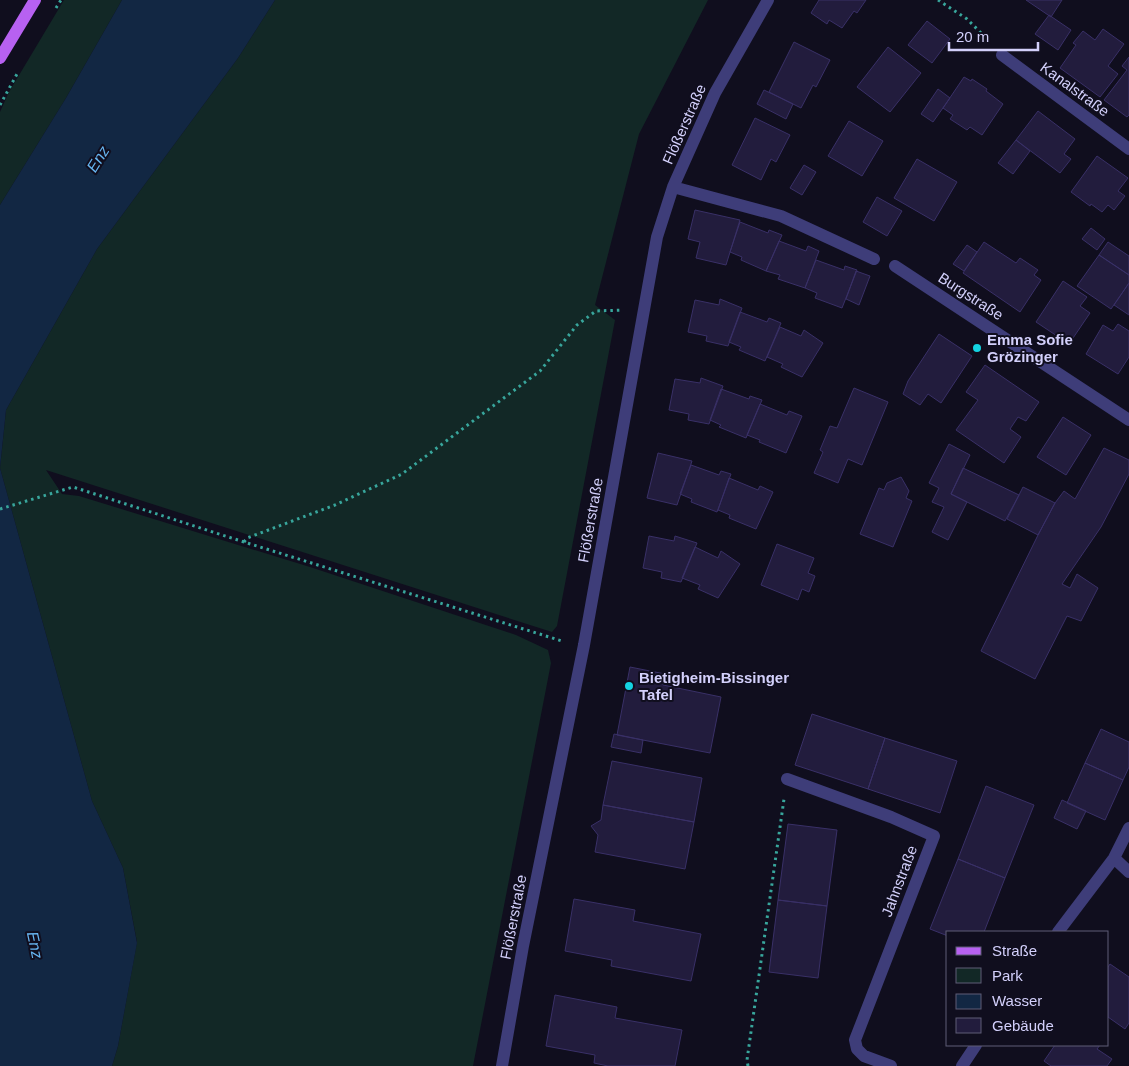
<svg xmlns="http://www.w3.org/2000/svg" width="1129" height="1066" font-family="Helvetica,sans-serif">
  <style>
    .green { fill: #122826 }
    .water { fill: #122743 }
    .building { fill: #221c3d; stroke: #393067 }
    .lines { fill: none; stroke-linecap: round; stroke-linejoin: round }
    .path { stroke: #38a69c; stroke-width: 3; stroke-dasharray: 2.5 4; stroke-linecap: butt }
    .minor { stroke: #3e3d79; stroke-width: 12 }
    .major { stroke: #b761f1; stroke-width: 12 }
    .poi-dot { fill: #14d3e2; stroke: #100e1e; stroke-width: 2 }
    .labels { text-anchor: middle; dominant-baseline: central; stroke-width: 4; stroke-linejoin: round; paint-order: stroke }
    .street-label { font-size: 15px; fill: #d3d0fb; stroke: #100e1e }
    .poi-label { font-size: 15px; font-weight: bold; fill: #d3d0fb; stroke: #100e1e; text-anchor: start }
    .water-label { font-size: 16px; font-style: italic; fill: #67b5f1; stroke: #100e1e }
  </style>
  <rect width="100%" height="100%" fill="#100e1e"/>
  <!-- green -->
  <path class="green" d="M64 0H122L66 98 0 205V112L9 92Z
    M275 0H708L639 134 595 305 615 320 557 626 552 632 46 470 62 494 79 496 310 567 516 635 548 650 551 663 473 1066H112L118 1046 137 942 123 868 92 801 0 468 6 410 97 249 238 58Z"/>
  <!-- water -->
  <path class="water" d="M122 0H275L238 58 97 249 6 410 0 468 92 801 123 868 137 943 118 1046 112 1066H0V205L66 98Z"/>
  <!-- building -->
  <path class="building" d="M819 0H866L857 13 854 11 842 28 829 20 827 24 811 13Z
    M1026 0H1062L1051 17Z
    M1049 15 1071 30 1058 50 1035 34Z
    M927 21 950 39 932 63 908 45Z
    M1103 29 1124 44 1108 66 1118 74 1100 97 1060 68 1076 45 1073 43 1083 31 1095 40Z
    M794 42 830 60 816 87 813 85 801 108 769 92Z
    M888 47 921 73 890 112 857 87Z
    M1129 57V115L1127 117 1104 100 1127 70 1122 66Z
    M964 77 971 81 972 79 987 89 986 91 1003 104 982 135 970 127 967 130 950 119 953 115 943 108Z
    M938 89 950 98 933 122 921 114Z
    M764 90 793 104 786 119 757 104Z
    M1038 111 1075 139 1064 154 1071 159 1060 173 1016 140Z
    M755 118 790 135 776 162 771 159 761 180 732 165Z
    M849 121 883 141 862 176 828 156Z
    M1016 140 1030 151 1013 174 998 163Z
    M1097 156 1128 178 1118 191 1125 196 1114 210 1108 205 1102 212 1091 204 1090 206 1071 192Z
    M917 159 957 182 934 221 894 198Z
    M804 165 816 172 802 195 790 188Z
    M877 197 902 211 887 236 863 222Z
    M695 210 740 220 726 265 696 258 700 242 688 239Z
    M740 222 768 233 769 230 782 235 766 271 741 260 742 257 730 252Z
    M1091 228 1105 239 1097 250 1082 239Z
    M779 241 806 251 808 246 819 251 805 288 778 279 780 275 766 271Z
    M984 242 1016 263 1020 258 1038 270 1034 275 1041 280 1020 312 963 273Z
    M1108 242 1129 256V275L1099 255Z
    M967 245 977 252 964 271 953 264Z
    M1099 255 1129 275V283L1111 309 1077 286Z
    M816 260 844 270 845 266 857 270 842 308 815 298 817 293 805 288Z
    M856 271 870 276 859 305 846 299Z
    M1063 281 1087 297 1080 306 1090 313 1069 344 1036 322Z
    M1129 283V315L1114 305Z
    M720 299 742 308 728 346 706 341 707 336 688 332 695 300 719 305Z
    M740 312 767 322 769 318 781 323 765 361 739 350 741 347 729 342Z
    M1118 324 1129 331V357L1118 374 1086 354 1103 325 1113 331Z
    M780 327 801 336 804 330 823 343 802 377 781 367 783 364 767 357Z
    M939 334 972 356 941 403 928 394 920 405 903 394 908 381Z
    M985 365 1039 402 1026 421 1018 417 1010 429 1021 437 1004 463 956 430 978 400 966 392Z
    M701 378 723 386 709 424 688 420 689 414 669 410 675 379 700 383Z
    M854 388 888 402 862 465 848 459 838 483 814 473 823 452 820 450 830 426 837 428Z
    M721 389 749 399 750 396 762 400 746 438 719 427 721 425 710 420Z
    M760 404 787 415 789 411 802 416 786 453 759 442 760 440 747 435Z
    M1063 417 1091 435 1066 475 1037 457Z
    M949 444 970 455 951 494 967 502 948 540 932 532 944 507 932 502 939 488 929 483Z
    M1104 448 1129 460V474L1101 527 1062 584 1070 588 1077 574 1098 588 1081 621 1067 616 1035 679 981 651 1038 535 1055 503 1064 491 1075 499Z
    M658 453 692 461 677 505 647 498Z
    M691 465 719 475 721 471 731 474 717 512 691 502 692 499 680 494Z
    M963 468 1019 495 1005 521 951 494Z
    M901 477 909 491 906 498 912 501 893 547 860 534 879 488 884 490 887 483Z
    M729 478 758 490 760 486 773 492 756 529 729 518 730 515 718 510Z
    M1023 487 1055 503 1038 535 1007 519Z
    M649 536 674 541 675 536 697 543 681 582 661 578 662 572 643 568Z
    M777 544 814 558 808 573 815 576 809 592 802 589 798 600 761 585Z
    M695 547 718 558 721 551 740 564 718 598 698 589 700 585 682 578Z
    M630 667 665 674 663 685 721 697 710 753 617 735Z
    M812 714 885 738 868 789 795 765Z
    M1101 729 1129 742V767L1123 780 1085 763Z
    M614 734 643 740 641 753 611 747Z
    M885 738 957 761 940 813 868 789Z
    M612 761 702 778 694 822 603 805Z
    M1085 763 1123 780 1105 820 1067 803Z
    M986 786 1034 805 1005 878 958 859Z
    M1062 800 1086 811 1077 829 1054 818Z
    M603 805 694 822 685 869 595 852 598 835 591 826 601 820Z
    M788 824 837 830 827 906 778 900Z
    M958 859 1005 878 984 932H948V936L930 929Z
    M574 899 635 910 633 921 701 934 691 981 611 966 612 960 565 951Z
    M778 900 827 906 818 978 769 972Z
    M1110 964 1129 977V1023L1125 1029 1108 1017V967Z
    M555 995 617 1007 615 1018 682 1030 675 1066H608L594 1063 595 1055 546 1046Z
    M1055 1045H1100L1097 1049 1112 1059 1107 1066H1051L1044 1061Z"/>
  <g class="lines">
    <!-- path -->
    <path class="path" d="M938 0 967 19 988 40
      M56 8 61 0
      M0 105 17 74
      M0 509 73 487 244 542 562 641
      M244 542 247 538 335 505 402 474 540 371 577 325 596 311 623 310
      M748 1066 747 1060 784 799"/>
    <!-- minor -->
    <path class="minor" d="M1002 55 1129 149
      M673 187 781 216 874 259
      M895 266 1129 420
      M787 779 891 817 934 836 855 1040 857 1049 864 1056 891 1066
      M1114 858 1129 872
      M1058 932 1114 858 1129 828
      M502 1066 523 946 584 645 657 237 673 187 715 93 768 0
      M962 1066 976 1045"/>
    <!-- major -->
    <path class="major" d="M0 58 35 0"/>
  </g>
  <!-- markers -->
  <g class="poi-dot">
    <circle cx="977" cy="348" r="5"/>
    <circle cx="629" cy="686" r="5"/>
  </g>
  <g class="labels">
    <!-- street labels -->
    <g class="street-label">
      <text transform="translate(1075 89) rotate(36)">Kanalstraße</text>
      <text transform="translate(684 124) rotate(-66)">Flößerstraße</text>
      <text transform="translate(971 296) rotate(33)">Burgstraße</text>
      <text transform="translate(590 520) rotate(-80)">Flößerstraße</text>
      <text transform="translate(899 881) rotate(-69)">Jahnstraße</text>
      <text transform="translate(513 917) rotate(-79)">Flößerstraße</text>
    </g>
    <!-- poi labels -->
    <g class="poi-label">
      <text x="987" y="339">Emma Sofie<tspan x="987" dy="17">Grözinger</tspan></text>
      <text x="639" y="677">Bietigheim-Bissinger<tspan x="639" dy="17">Tafel</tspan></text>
    </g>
    <!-- water labels -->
    <g class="water-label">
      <text transform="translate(98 159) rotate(-58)">Enz</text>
      <text transform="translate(35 945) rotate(78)">Enz</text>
    </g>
  </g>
  <!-- legend -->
  <rect x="946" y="931" width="162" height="115" fill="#100e1e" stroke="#5e5c76"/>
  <rect x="956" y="947" width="25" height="8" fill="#b761f1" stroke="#5e5c76"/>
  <text x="992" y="956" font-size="15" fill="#d3d0fb">Straße</text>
  <rect x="956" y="968" width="25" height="15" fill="#122826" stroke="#5e5c76"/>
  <text x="992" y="981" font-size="15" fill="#d3d0fb">Park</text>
  <rect x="956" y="994" width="25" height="15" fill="#122743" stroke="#5e5c76"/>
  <text x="992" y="1006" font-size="15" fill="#d3d0fb">Wasser</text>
  <rect x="956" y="1018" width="25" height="15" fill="#221c3d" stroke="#5e5c76"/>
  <text x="992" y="1031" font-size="15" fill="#d3d0fb">Gebäude</text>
  <!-- scale -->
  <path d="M949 42v8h89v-8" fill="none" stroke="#d3d0fb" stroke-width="2.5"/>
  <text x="956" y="42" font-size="15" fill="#d3d0fb" stroke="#100e1e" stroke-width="4" paint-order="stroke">20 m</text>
</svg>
